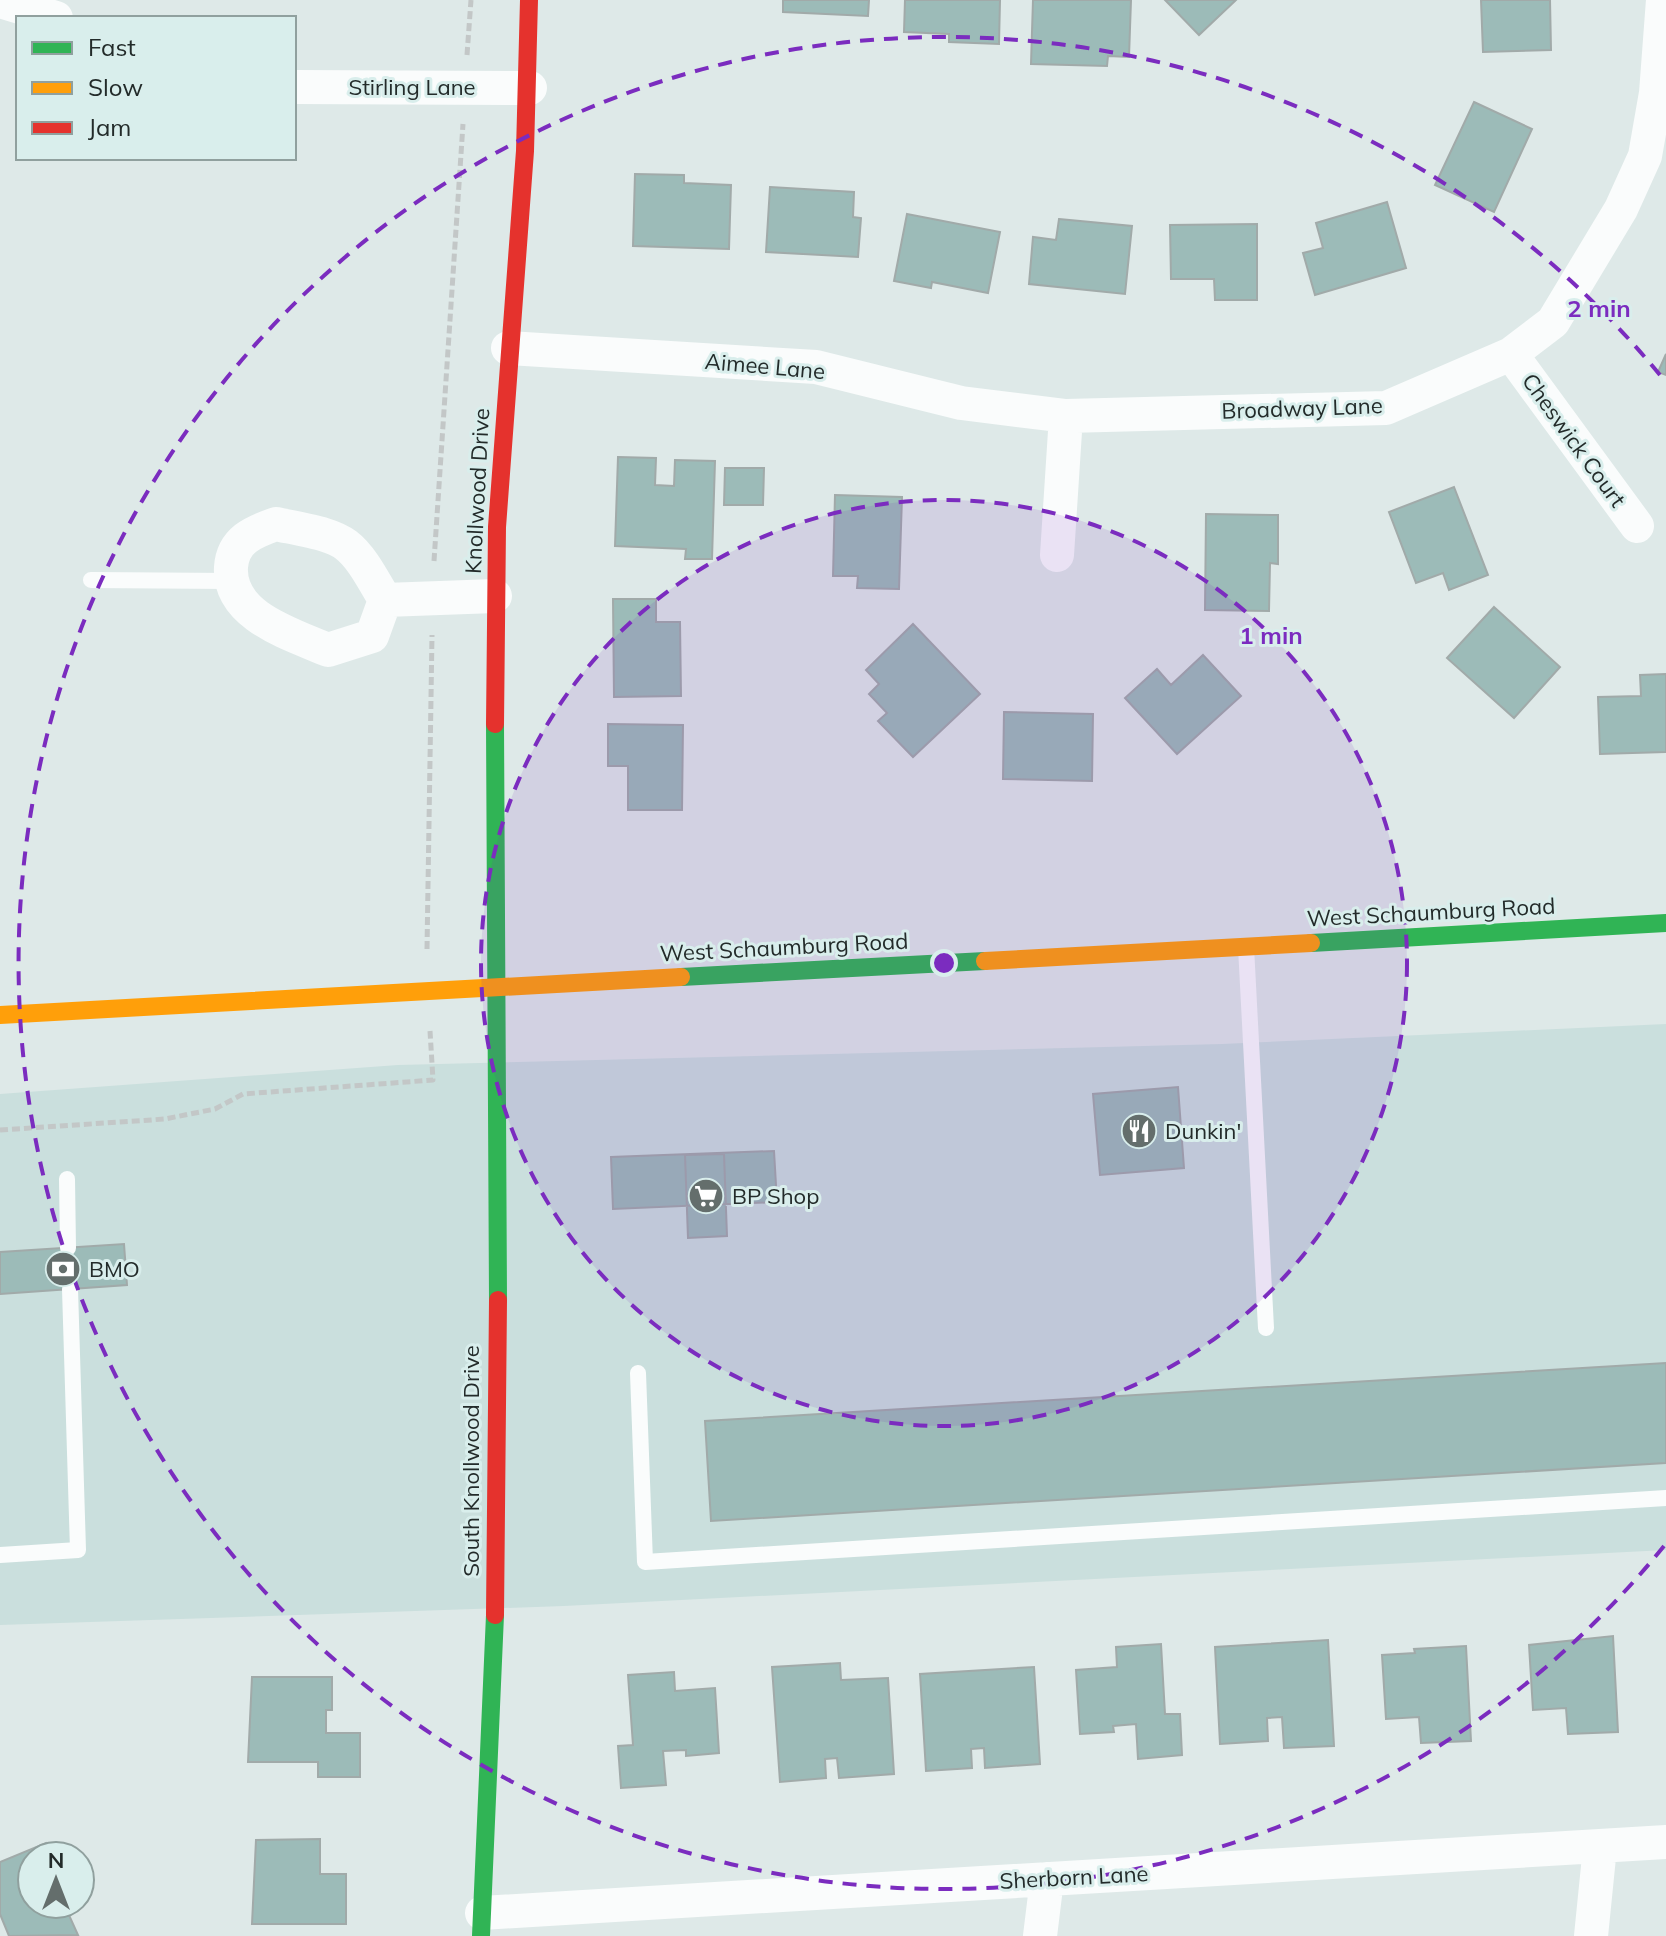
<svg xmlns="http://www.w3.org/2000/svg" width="1666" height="1936" font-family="Mulish,sans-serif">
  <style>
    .built { fill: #cadfdd }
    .building { fill: #9cbbb8; stroke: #a1aaa9; stroke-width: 2 }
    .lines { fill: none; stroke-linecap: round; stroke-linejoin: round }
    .path { stroke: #c3c7c7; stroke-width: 5; stroke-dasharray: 8 4; stroke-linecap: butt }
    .lane { stroke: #fafcfc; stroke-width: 16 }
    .street { stroke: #fafcfc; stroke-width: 34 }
    .fast { stroke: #30b455; stroke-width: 18 }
    .slow { stroke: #ff9f0a; stroke-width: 18 }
    .jam { stroke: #e5322d; stroke-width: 18 }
    .ring { fill: none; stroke: #7b2cbf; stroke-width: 4; stroke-dasharray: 14 10 }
    .labels { text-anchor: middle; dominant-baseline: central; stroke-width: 6; stroke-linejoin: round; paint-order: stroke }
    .street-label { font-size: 22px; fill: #232b2a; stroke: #d9eeec }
    .poi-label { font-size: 22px; fill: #232b2a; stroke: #d9eeec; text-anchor: start }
    .centre { fill: #7b2cbf; stroke: #d9eeec; stroke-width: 4 }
    .ring-label { font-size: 24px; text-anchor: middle; font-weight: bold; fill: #7b2cbf; stroke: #d9eeec; stroke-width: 6; stroke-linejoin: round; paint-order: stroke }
  </style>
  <rect width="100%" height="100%" fill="#dee9e8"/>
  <!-- built -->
  <path class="built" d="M1666 1024V1550L564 1606 0 1625V1094L398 1065 1222 1044Z"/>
  <!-- building -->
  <path class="building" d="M783 0H869L868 16 783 12Z
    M905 0H1000L999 44 949 42V34L904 32Z
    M1033 0H1131L1129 57 1108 56 1107 66 1031 64Z
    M1165 0H1236L1199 35Z
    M1481 0H1550L1551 50 1483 52Z
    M1474 102 1532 129 1494 212 1435 185Z
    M635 174 684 175V183L731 185 729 249 633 246Z
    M770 187 854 192 853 217 861 218 858 257 766 252Z
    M1387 202 1406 268 1315 295 1303 253 1323 248 1316 223Z
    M907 214 1000 232 988 293 932 282 931 288 894 281Z
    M1059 219 1132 226 1125 294 1029 284 1033 237 1056 240Z
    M1257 224V300H1215L1214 279H1171L1170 225Z
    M1666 354V375L1658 372Z
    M618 457 656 458 655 485 674 486 675 460 715 461 712 559H685L686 549 615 546Z
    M725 468H764L763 505H724Z
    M1454 487 1488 575 1449 590 1443 573 1416 583 1389 512Z
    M835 495 902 497 899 589 857 588 858 576H833Z
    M1206 514 1278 515V564L1270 563 1269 611 1205 610Z
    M613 599H656V622H680L681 696 614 697Z
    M1494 607 1560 667 1514 718 1447 658Z
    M913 624 980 694 913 757 878 721 887 713 869 694 879 684 866 670Z
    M1203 655 1241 696 1177 754 1125 698 1157 669 1171 685Z
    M1666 674V752L1600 754 1598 697 1641 696 1640 675Z
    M1004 712 1093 714 1092 781 1003 779Z
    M608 724 683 725 682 810H628V766H608Z
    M1178 1087 1184 1168 1100 1175 1093 1094Z
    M774 1151 777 1202 613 1209 611 1157Z
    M724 1154 727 1236 688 1238 685 1155Z
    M124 1244 127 1285 0 1294V1252Z
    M1666 1363V1463L711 1521 705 1421Z
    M1613 1636 1618 1732 1568 1734 1566 1708 1533 1710 1529 1645Z
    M1328 1640 1334 1746 1284 1748 1282 1717 1267 1718 1268 1741 1220 1744 1215 1647Z
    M1161 1644 1165 1714H1180L1182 1755 1138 1759 1136 1724 1113 1726 1114 1732 1080 1734 1076 1670 1117 1667 1116 1647Z
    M1466 1646 1471 1741 1421 1743 1419 1717 1386 1719 1382 1655 1415 1653 1414 1649Z
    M840 1663 841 1680 888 1678 894 1774 839 1778 837 1758 825 1759 826 1778 780 1782 772 1667Z
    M1034 1667 1040 1764 985 1768 984 1748 971 1749 972 1768 926 1771 920 1674Z
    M674 1672 675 1691 715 1688 719 1753 686 1756V1750L663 1751 666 1785 621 1788 618 1746 633 1745 628 1675Z
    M252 1677H332V1710H326V1733H360V1777H318V1762H248Z
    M320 1839V1874H346V1924H252L256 1840Z
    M46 1843 51 1856H32V1904H64L78 1935 9 1936 0 1914V1862Z"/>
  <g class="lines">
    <!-- path -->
    <path class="path" d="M467 55 471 0
      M434 561 463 124
      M427 949 432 635
      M0 1130 165 1119 215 1109 243 1094 433 1080 430 1031"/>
    <!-- lane -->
    <path class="lane" d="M91 580 230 581
      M1246 947 1266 1328
      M67 1179 68 1248
      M638 1373 645 1562 1666 1498
      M0 1555 78 1550 70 1289"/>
    <!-- street -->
    <path class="street" d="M0 1 56 18
      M294 87 530 88
      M508 348 816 367 961 403 1066 416 1386 408 1511 354 1553 322 1621 209 1645 156 1656 93 1663 0
      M1511 354 1637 526
      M276 524C348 539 348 535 385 600L372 636 328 650C291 634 228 616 231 567 233 540 253 532 276 524Z
      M1057 555 1066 416
      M385 600 495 596
      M482 1913 1666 1842
      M1040 1936 1047 1879
      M1591 1936 1600 1847"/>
    <!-- fast -->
    <path class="fast" d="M495 724 498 1300
      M1311 943 1666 923
      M681 977 985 961
      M481 1936 495 1615"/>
    <!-- slow -->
    <path class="slow" d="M985 961 1311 943
      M0 1015 681 977"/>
    <!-- jam -->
    <path class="jam" d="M495 724 497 527 525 151 529 0
      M495 1615 498 1300"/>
  </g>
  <!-- distance rings -->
  <circle cx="944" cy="963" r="463" fill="#7b2cbf" fill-opacity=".12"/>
  <g class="ring">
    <circle cx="944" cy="963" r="463"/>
    <path d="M1664 1546A926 926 0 1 1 1664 380"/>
  </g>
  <!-- icons -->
  <defs>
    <symbol id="restaurant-disc" viewBox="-11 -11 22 22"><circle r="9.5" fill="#646e6c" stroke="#d9eeec"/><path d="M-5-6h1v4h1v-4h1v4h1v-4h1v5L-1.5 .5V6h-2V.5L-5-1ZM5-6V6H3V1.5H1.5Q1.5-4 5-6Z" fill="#fff"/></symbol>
    <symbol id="supermarket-disc" viewBox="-11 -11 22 22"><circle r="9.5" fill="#646e6c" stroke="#d9eeec"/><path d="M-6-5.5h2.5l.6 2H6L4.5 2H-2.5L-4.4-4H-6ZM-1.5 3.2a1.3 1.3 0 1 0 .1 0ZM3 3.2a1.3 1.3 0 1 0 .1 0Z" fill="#fff"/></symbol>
    <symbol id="bank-disc" viewBox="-11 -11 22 22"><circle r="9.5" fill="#646e6c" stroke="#d9eeec"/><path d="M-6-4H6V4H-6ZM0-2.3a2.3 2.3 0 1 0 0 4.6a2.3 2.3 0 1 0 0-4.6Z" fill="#fff"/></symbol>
  </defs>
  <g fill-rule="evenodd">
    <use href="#restaurant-disc" x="1119" y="1111" width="40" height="40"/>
    <use href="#supermarket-disc" x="686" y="1176" width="40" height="40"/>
    <use href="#bank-disc" x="43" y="1249" width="40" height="40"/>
  </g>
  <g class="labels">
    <!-- street labels -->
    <g class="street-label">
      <text x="412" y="87">Stirling Lane</text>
      <text transform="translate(765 366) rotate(5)">Aimee Lane</text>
      <text transform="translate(1302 408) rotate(-2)">Broadway Lane</text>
      <text transform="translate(1574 440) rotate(54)">Cheswick Court</text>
      <text transform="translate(477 491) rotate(-87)">Knollwood Drive</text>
      <text transform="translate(1431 912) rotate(-3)">West Schaumburg Road</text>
      <text transform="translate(784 947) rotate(-3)">West Schaumburg Road</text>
      <text transform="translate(471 1461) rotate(-90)">South Knollwood Drive</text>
      <text transform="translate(1074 1877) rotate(-3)">Sherborn Lane</text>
    </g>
    <!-- poi labels -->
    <g class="poi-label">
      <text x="1165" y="1131">Dunkin'</text>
      <text x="732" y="1196">BP Shop</text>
      <text x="89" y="1269">BMO</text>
    </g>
  </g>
  <circle cx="944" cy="963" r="12" class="centre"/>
  <g class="ring-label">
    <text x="1599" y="317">2 min</text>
    <text x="1271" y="644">1 min</text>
  </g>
  <!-- legend -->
  <rect x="16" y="16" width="280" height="144" fill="#d9eeec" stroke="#90a09e" stroke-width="2"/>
  <rect x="32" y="42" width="40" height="12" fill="#30b455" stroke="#90a09e" stroke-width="2"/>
  <text x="88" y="56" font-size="24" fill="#232b2a">Fast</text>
  <rect x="32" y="82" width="40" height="12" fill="#ff9f0a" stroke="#90a09e" stroke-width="2"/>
  <text x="88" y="96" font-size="24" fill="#232b2a">Slow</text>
  <rect x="32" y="122" width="40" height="12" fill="#e5322d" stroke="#90a09e" stroke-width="2"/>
  <text x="88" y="136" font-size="24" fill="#232b2a">Jam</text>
  <!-- north arrow -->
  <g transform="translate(56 1880)"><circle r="38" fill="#d9eeec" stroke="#90a09e" stroke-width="2"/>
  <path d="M0-6L14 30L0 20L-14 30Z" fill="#646e6c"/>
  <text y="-12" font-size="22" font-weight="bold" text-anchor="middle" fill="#232b2a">N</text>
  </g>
</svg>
